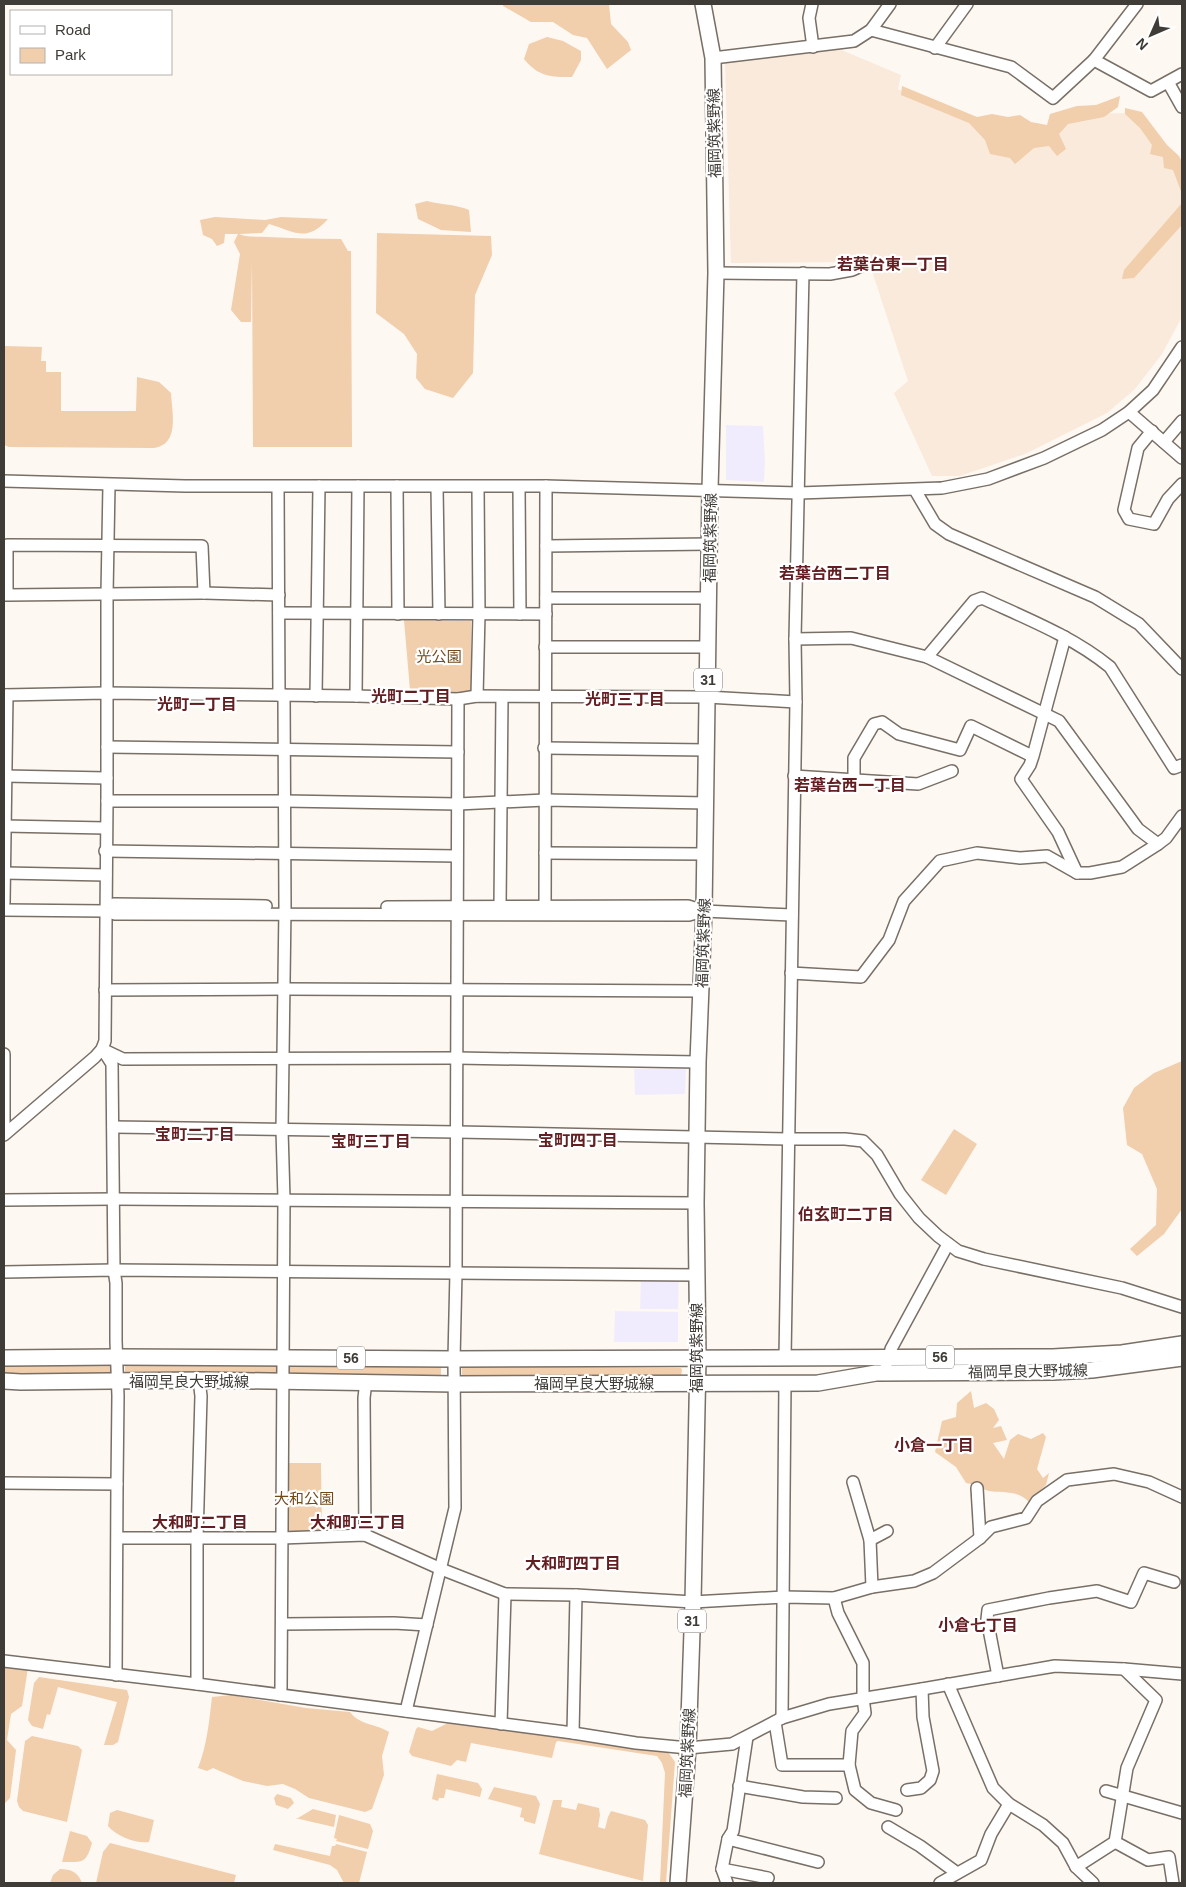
<svg xmlns="http://www.w3.org/2000/svg" width="1186" height="1887" font-family="Helvetica,'Noto Sans JP',sans-serif">
<rect width="100%" height="100%" fill="#fef8f2"/>
<g fill="#f1ecfd">
<path d="M 726,425 L 763,426 L 765,462 L 764,482 L 726,480 Z"/>
<path d="M 634,1069 L 686,1069 L 685,1094 L 635,1095 Z"/>
<path d="M 641,1278 L 679,1278 L 678,1309 L 640,1309 Z"/>
<path d="M 615,1311 L 678,1312 L 678,1342 L 614,1342 Z"/>
</g>
<path fill="#faeadb" d="M 839,49 L 901,75 L 898,89 L 977,123 L 1052,129 L 1069,114 L 1134,113 L 1182,173 L 1182,317 L 1162,354 L 1135,389 L 1107,413 L 1025,454 L 960,476 L 932,476 L 894,393 L 908,381 L 869,262 L 731,263 L 725,63 Z"/>
<g fill="#f1ceac">
<path d="M 503,4 L 609,4 L 611,24 L 628,42 L 631,50 L 607,69 L 587,38 L 573,35 L 553,22 L 531,22 L 503,6 Z"/>
<path d="M 547,37 L 563,41 L 581,51 L 581,60 L 572,77 C 550,77 539,77 524,59 L 529,44 Z"/>
<path d="M 902,86 L 977,117 L 992,114 L 1008,117 L 1020,115 L 1031,122 L 1047,125 L 1050,114 L 1077,106 L 1096,105 L 1120,96 L 1118,107 L 1104,117 L 1068,124 L 1059,134 L 1066,149 L 1057,156 L 1049,146 L 1034,148 L 1015,164 L 1010,158 L 990,154 L 985,140 L 969,123 L 901,95 Z"/>
<path d="M 1125,108 L 1142,112 L 1167,145 L 1179,156 L 1182,162 L 1182,194 L 1173,170 L 1164,168 L 1163,157 L 1150,154 L 1152,145 L 1140,128 L 1125,114 Z"/>
<path d="M 427,201 C 441,205 455,204 469,210 L 471,232 L 441,230 L 418,219 L 415,204 Z"/>
<path d="M 1182,203 L 1182,227 L 1181,226 L 1134,278 L 1122,279 L 1124,270 Z"/>
<path d="M 215,217 L 265,220 L 281,217 L 328,219 C 306,243 296,232 269,224 L 262,233 L 239,234 C 248,238 256,236 266,237 C 291,238 316,239 341,239 L 348,251 L 351,251 L 352,447 L 253,447 L 252,260 L 251,322 L 241,322 L 231,310 L 240,254 L 234,242 L 238,234 L 225,234 L 224,243 L 217,246 L 212,239 L 203,235 L 200,220 Z"/>
<path d="M 377,233 L 491,236 L 492,255 L 475,295 L 473,373 L 453,398 L 425,389 L 416,378 L 417,354 L 404,334 L 376,313 Z"/>
<path d="M 4,346 L 42,347 L 41,361 L 46,361 L 46,372 L 61,372 L 61,411 L 136,411 L 137,377 L 159,382 L 171,393 C 172,413 180,444 154,448 L 9,447 L 4,445 Z"/>
<path d="M 404,620 L 471,621 L 471,691 L 459,693 L 410,690 Z"/>
<path d="M 1182,1061 L 1182,1209 L 1164,1234 L 1137,1256 L 1130,1249 L 1156,1225 L 1157,1189 L 1142,1154 L 1127,1145 L 1123,1108 L 1134,1088 L 1154,1073 Z"/>
<path d="M 954,1129 L 977,1144 L 946,1195 L 921,1180 Z"/>
<path d="M 115,1364 L 115,1373 L 23,1375 L 4,1373 L 4,1366 Z"/>
<path d="M 125,1364 L 278,1366 L 277,1375 L 125,1373 Z"/>
<path d="M 288,1365 L 441,1367 L 441,1375 L 288,1375 Z"/>
<path d="M 462,1366 L 681,1368 L 682,1370 L 681,1377 L 462,1376 Z"/>
<path d="M 971,1391 L 974,1408 L 986,1403 L 994,1409 L 999,1420 L 993,1428 L 1001,1426 L 1007,1440 L 993,1443 L 1004,1459 L 1010,1440 L 1018,1434 L 1031,1439 L 1043,1433 L 1046,1437 L 1037,1469 L 1043,1478 L 1049,1473 L 1046,1485 L 1029,1502 C 1018,1490 1003,1493 989,1491 C 981,1489 974,1484 966,1483 L 956,1467 L 935,1452 L 942,1421 L 956,1417 L 957,1403 Z"/>
<path d="M 287,1463 L 321,1463 L 322,1533 L 286,1533 Z"/>
<path d="M 4,1666 L 28,1668 L 22,1706 L 11,1714 L 7,1740 L 16,1750 L 10,1798 L 4,1804 Z"/>
<path d="M 39,1677 L 127,1690 L 129,1697 L 118,1742 L 113,1745 L 104,1745 L 117,1702 L 58,1687 L 50,1715 L 47,1714 L 43,1729 L 32,1726 L 28,1720 L 34,1683 Z"/>
<path d="M 231,1695 L 306,1708 L 350,1712 C 359,1725 377,1724 389,1732 L 382,1756 L 384,1775 L 372,1809 L 365,1812 L 309,1798 L 295,1789 L 283,1784 L 267,1786 L 243,1781 L 213,1768 L 207,1771 L 198,1768 C 207,1745 209,1722 212,1697 Z"/>
<path d="M 450,1722 L 668,1752 L 675,1762 L 666,1883 L 660,1883 L 665,1773 L 662,1763 L 657,1756 L 558,1741 L 556,1742 L 552,1758 L 471,1743 L 466,1762 L 457,1760 L 451,1766 L 412,1756 L 409,1752 L 416,1729 L 418,1727 L 432,1731 Z"/>
<path d="M 32,1736 L 78,1746 L 82,1750 L 67,1822 L 23,1811 L 19,1807 L 17,1801 L 25,1741 Z"/>
<path d="M 437,1774 L 478,1783 L 482,1789 L 480,1797 L 446,1789 L 444,1798 L 439,1798 L 438,1801 L 432,1799 Z"/>
<path d="M 494,1787 L 536,1796 L 540,1804 L 535,1824 L 524,1821 L 524,1818 L 520,1817 L 522,1808 L 488,1799 Z"/>
<path d="M 277,1794 L 291,1798 L 294,1803 L 288,1809 L 276,1805 L 274,1798 Z"/>
<path d="M 553,1800 L 562,1800 L 561,1807 L 576,1810 L 578,1803 L 599,1808 L 600,1815 L 598,1827 L 605,1829 L 608,1817 L 611,1811 L 645,1820 L 648,1825 L 643,1881 L 539,1854 Z"/>
<path d="M 313,1809 L 336,1815 L 334,1827 L 295,1818 L 298,1818 Z"/>
<path d="M 117,1810 L 154,1820 L 149,1842 C 136,1844 116,1836 108,1826 L 110,1813 Z"/>
<path d="M 339,1815 L 370,1824 L 373,1831 L 368,1849 L 336,1841 L 337,1839 L 334,1838 Z"/>
<path d="M 70,1831 L 87,1836 L 92,1843 C 86,1864 83,1862 62,1862 Z"/>
<path d="M 110,1843 L 236,1875 L 234,1883 L 96,1883 L 103,1852 Z"/>
<path d="M 275,1844 L 330,1856 L 332,1846 L 335,1846 L 336,1844 L 367,1852 L 359,1883 L 344,1883 L 337,1870 L 330,1865 L 273,1850 Z"/>
<path d="M 60,1869 C 71,1869 78,1872 82,1883 L 50,1883 L 53,1875 Z"/>
</g>
<g fill="none" stroke-linecap="round" stroke-linejoin="round">
<defs>
<g id="minor">
<path d="M 812,4 L 809,18 L 813,47"/>
<path d="M 871,30 L 1011,67 L 1053,98 L 1094,60 L 1151,91 L 1182,74"/>
<path d="M 935,48 L 967,4"/>
<path d="M 713,58 L 854,41 L 871,30 L 890,4"/>
<path d="M 1094,60 L 1137,4"/>
<path d="M 1168,82 L 1182,107"/>
<path d="M 716,273 L 830,274 L 852,270 L 861,266"/>
<path d="M 1129,412 L 1182,458"/>
<path d="M 1152,431 L 1138,448 L 1124,510 L 1129,519 L 1154,524 L 1168,499 L 1182,484"/>
<path d="M 1164,442 L 1182,421"/>
<path d="M 4,481 L 185,486 L 546,486 L 799,493 L 942,488 L 988,479 L 1044,458 L 1102,430 L 1129,412 L 1153,390 L 1182,347"/>
<path d="M 397,486 L 398,614"/>
<path d="M 278,487 L 279,695"/>
<path d="M 437,487 L 439,614"/>
<path d="M 519,487 L 520,614"/>
<path d="M 915,490 L 935,524 L 949,534 L 1095,597 L 1139,624 L 1182,669"/>
<path d="M 546,546 L 710,544"/>
<path d="M 204,593 L 279,595"/>
<path d="M 4,595 L 7,595 L 204,593 L 202,546 L 7,545 L 7,595"/>
<path d="M 546,598 L 709,598"/>
<path d="M 279,613 L 546,614"/>
<path d="M 1065,637 L 1033,756 L 1030,765 L 1021,779 L 1058,832 L 1077,873"/>
<path d="M 795,639 L 851,638 L 927,657 L 1059,721 L 1138,829 L 1158,844"/>
<path d="M 545,647 L 709,647"/>
<path d="M 927,657 L 974,601 L 982,598 C 1025,618 1072,636 1110,667 L 1174,768 L 1182,765"/>
<path d="M 4,695 L 106,693 L 356,696 L 458,699 L 477,696 L 707,697 L 796,702"/>
<path d="M 316,696 L 319,486"/>
<path d="M 356,696 L 358,486"/>
<path d="M 477,696 L 479,614 L 478,487"/>
<path d="M 107,747 L 458,752"/>
<path d="M 544,748 L 707,750"/>
<path d="M 4,776 L 107,778"/>
<path d="M 794,776 L 918,784 L 952,771"/>
<path d="M 854,780 L 854,758 L 874,724 L 882,722 L 899,734 L 960,750 L 971,726 L 1032,756"/>
<path d="M 107,801 L 285,801 L 458,804 L 545,800 L 707,803"/>
<path d="M 4,826 L 106,828"/>
<path d="M 105,851 L 457,856"/>
<path d="M 545,853 L 705,854"/>
<path d="M 4,873 L 106,875"/>
<path d="M 4,903 L 7,695"/>
<path d="M 387,907 L 688,906 L 704,911 L 792,915"/>
<path d="M 500,907 L 502,697"/>
<path d="M 4,910 L 105,911 L 115,914 L 689,915 L 704,911"/>
<path d="M 105,911 L 114,904 L 266,906"/>
<path d="M 545,913 L 546,486"/>
<path d="M 791,973 L 861,977 L 889,940 L 904,901 L 940,861 L 977,853 L 1020,858 L 1047,856 L 1077,873 L 1090,873 L 1122,867 L 1158,844 L 1166,838 L 1182,816"/>
<path d="M 105,990 L 284,989 L 701,991"/>
<path d="M 102,1049 L 123,1059 L 457,1058 L 698,1062"/>
<path d="M 103,1050 L 112,1064 L 114,1270 L 116,1283 L 116,1341 L 118,1396 L 117,1484"/>
<path d="M 4,1054 L 4,1134"/>
<path d="M 113,1127 L 457,1132 L 788,1139 L 845,1139 L 863,1141 L 877,1155 L 900,1194 L 919,1218 L 938,1236 L 958,1251 L 984,1259 L 1122,1288 L 1182,1307"/>
<path d="M 4,1135 L 95,1057 L 102,1049 L 105,1041 L 107,801 L 107,594 L 109,485"/>
<path d="M 4,1200 L 114,1199 L 696,1203"/>
<path d="M 4,1272 L 114,1270 L 696,1275"/>
<path d="M 785,1358 L 796,702 L 795,639 L 803,273"/>
<path d="M 886,1364 L 889,1359 L 891,1349 L 948,1244"/>
<path d="M 853,1482 L 870,1540 L 872,1587"/>
<path d="M 4,1483 L 117,1484 L 116,1675"/>
<path d="M 977,1488 L 980,1538"/>
<path d="M 365,1535 L 364,1398 L 366,1381"/>
<path d="M 118,1538 L 281,1538 L 365,1535 L 441,1569 L 505,1594 L 576,1595 L 693,1602 L 784,1597 L 834,1598 L 872,1587 L 914,1581 L 933,1573 L 980,1538 L 991,1527 L 1026,1518 L 1037,1501 L 1067,1480 L 1114,1474 L 1149,1482 L 1182,1497"/>
<path d="M 870,1540 L 887,1531"/>
<path d="M 834,1598 L 838,1613 L 863,1663 L 863,1698 L 865,1713 L 852,1731 L 849,1765 L 855,1790 L 871,1803 L 896,1810"/>
<path d="M 282,1624 L 394,1623 L 427,1625"/>
<path d="M 4,1661 L 197,1684 L 573,1733 L 636,1743 L 688,1748 L 732,1744 L 782,1718 L 829,1704 L 922,1689 L 1055,1666 L 1124,1669 L 1182,1674"/>
<path d="M 998,1676 L 987,1619 L 988,1610 L 1049,1598 L 1097,1591 L 1131,1602 L 1144,1573 L 1174,1582"/>
<path d="M 197,1684 L 197,1538 L 201,1396 L 199,1380"/>
<path d="M 948,1684 L 993,1788 L 1009,1804 L 1043,1825 L 1063,1843 L 1076,1867 L 1093,1883"/>
<path d="M 280,1695 L 281,1688 L 284,1199 L 282,1130 L 285,907 L 284,695"/>
<path d="M 406,1711 L 455,1508 L 454,1359 L 456,1272 L 458,699"/>
<path d="M 782,1718 L 785,1383"/>
<path d="M 775,1722 L 782,1765 L 849,1765"/>
<path d="M 501,1724 L 505,1594"/>
<path d="M 573,1733 L 576,1595"/>
<path d="M 739,1786 L 803,1797 L 836,1798"/>
<path d="M 907,1790 L 921,1788 L 930,1780 L 933,1771 L 923,1717 L 922,1689"/>
<path d="M 1106,1791 L 1182,1813"/>
<path d="M 888,1827 L 920,1846 L 957,1873"/>
<path d="M 728,1839 L 818,1862"/>
<path d="M 1115,1842 L 1148,1860 L 1169,1857 L 1173,1883"/>
<path d="M 1076,1867 L 1115,1842 L 1127,1768 L 1156,1700 L 1124,1669"/>
<path d="M 722,1869 L 768,1878"/>
<path d="M 727,1883 L 722,1869 L 728,1839 L 733,1831 L 747,1737"/>
<path d="M 940,1883 L 981,1860 L 991,1834 L 1009,1804"/>
</g>
<g id="major">
<path d="M 4,1358 L 117,1357 L 454,1359 L 1053,1357 L 1122,1353 L 1182,1344"/>
<path d="M 4,1381 L 21,1382 L 199,1380 L 454,1384 L 818,1383 L 876,1373 L 1053,1372 L 1092,1370 L 1182,1358"/>
<path d="M 678,1883 L 688,1748 L 693,1602 L 698,1358 L 696,1203 L 698,1062 L 704,911 L 710,489 L 716,273 L 713,58 L 703,4"/>
</g>
</defs>
<use href="#minor" stroke="#786f66" stroke-width="14"/>
<use href="#major" stroke="#786f66" stroke-width="18"/>
<use href="#minor" stroke="#fff" stroke-width="11"/>
<use href="#major" stroke="#fff" stroke-width="15"/>
</g>
<g text-anchor="middle" dominant-baseline="central" stroke-width="4.5" stroke-linejoin="round" paint-order="stroke">
<g fill="#fff" stroke="#797673" stroke-width="1">
<rect x="694" y="668.5" width="28" height="23" rx="4"/>
<rect x="926" y="1345.5" width="28" height="23" rx="4"/>
<rect x="337" y="1346.5" width="28" height="23" rx="4"/>
<rect x="678" y="1609.5" width="28" height="23" rx="4"/>
</g>
<g font-size="14" font-weight="bold" fill="#3f3b37">
<text x="708" y="680">31</text>
<text x="940" y="1357">56</text>
<text x="351" y="1358">56</text>
<text x="692" y="1621">31</text>
</g>
<g font-size="15" fill="#3f3b37" stroke="#fff">
<text transform="translate(714 133) rotate(-91)">福岡筑紫野線</text>
<text transform="translate(710 538) rotate(-89)">福岡筑紫野線</text>
<text transform="translate(703 943) rotate(-88)">福岡筑紫野線</text>
<text transform="translate(696 1348) rotate(-90)">福岡筑紫野線</text>
<text transform="translate(1028 1371) rotate(-1)">福岡早良大野城線</text>
<text x="189" y="1381">福岡早良大野城線</text>
<text x="594" y="1383">福岡早良大野城線</text>
<text transform="translate(687 1753) rotate(-87)">福岡筑紫野線</text>
</g>
<g font-size="15" fill="#714a1c" stroke="#fff">
<text x="439" y="656">光公園</text>
<text x="304" y="1498">大和公園</text>
</g>
<g font-size="16" font-weight="bold" fill="#631e21" stroke="#fff">
<text x="893" y="264">若葉台東一丁目</text>
<text x="835" y="573">若葉台西二丁目</text>
<text x="411" y="696">光町二丁目</text>
<text x="625" y="699">光町三丁目</text>
<text x="197" y="704">光町一丁目</text>
<text x="850" y="785">若葉台西一丁目</text>
<text x="195" y="1134">宝町二丁目</text>
<text x="578" y="1140">宝町四丁目</text>
<text x="371" y="1141">宝町三丁目</text>
<text x="846" y="1214">伯玄町二丁目</text>
<text x="934" y="1445">小倉一丁目</text>
<text x="200" y="1522">大和町二丁目</text>
<text x="358" y="1522">大和町三丁目</text>
<text x="573" y="1563">大和町四丁目</text>
<text x="978" y="1625">小倉七丁目</text>
</g>
</g>
<rect width="1186" height="1887" fill="none" stroke="#3f3b37" stroke-width="10"/>
<rect x="10" y="10" width="162" height="65" fill="#ffffff" stroke="#b2b1af"/>
<rect x="20" y="26" width="25" height="8" fill="#ffffff" stroke="#b2b1af"/>
<text x="55" y="35" font-size="15" fill="#3f3b37">Road</text>
<rect x="20" y="48" width="25" height="15" fill="#f1ceac" stroke="#b2b1af"/>
<text x="55" y="60" font-size="15" fill="#3f3b37">Park</text>
<g transform="translate(1151 35) rotate(225)" stroke="#ffffff" stroke-width="4" paint-order="stroke">
<path d="M0-4L9 19L0 12L-9 19Z" fill="#3f3b37"/>
<text y="-8" font-size="14" font-weight="bold" text-anchor="middle" fill="#3f3b37">N</text>
</g>
</svg>
